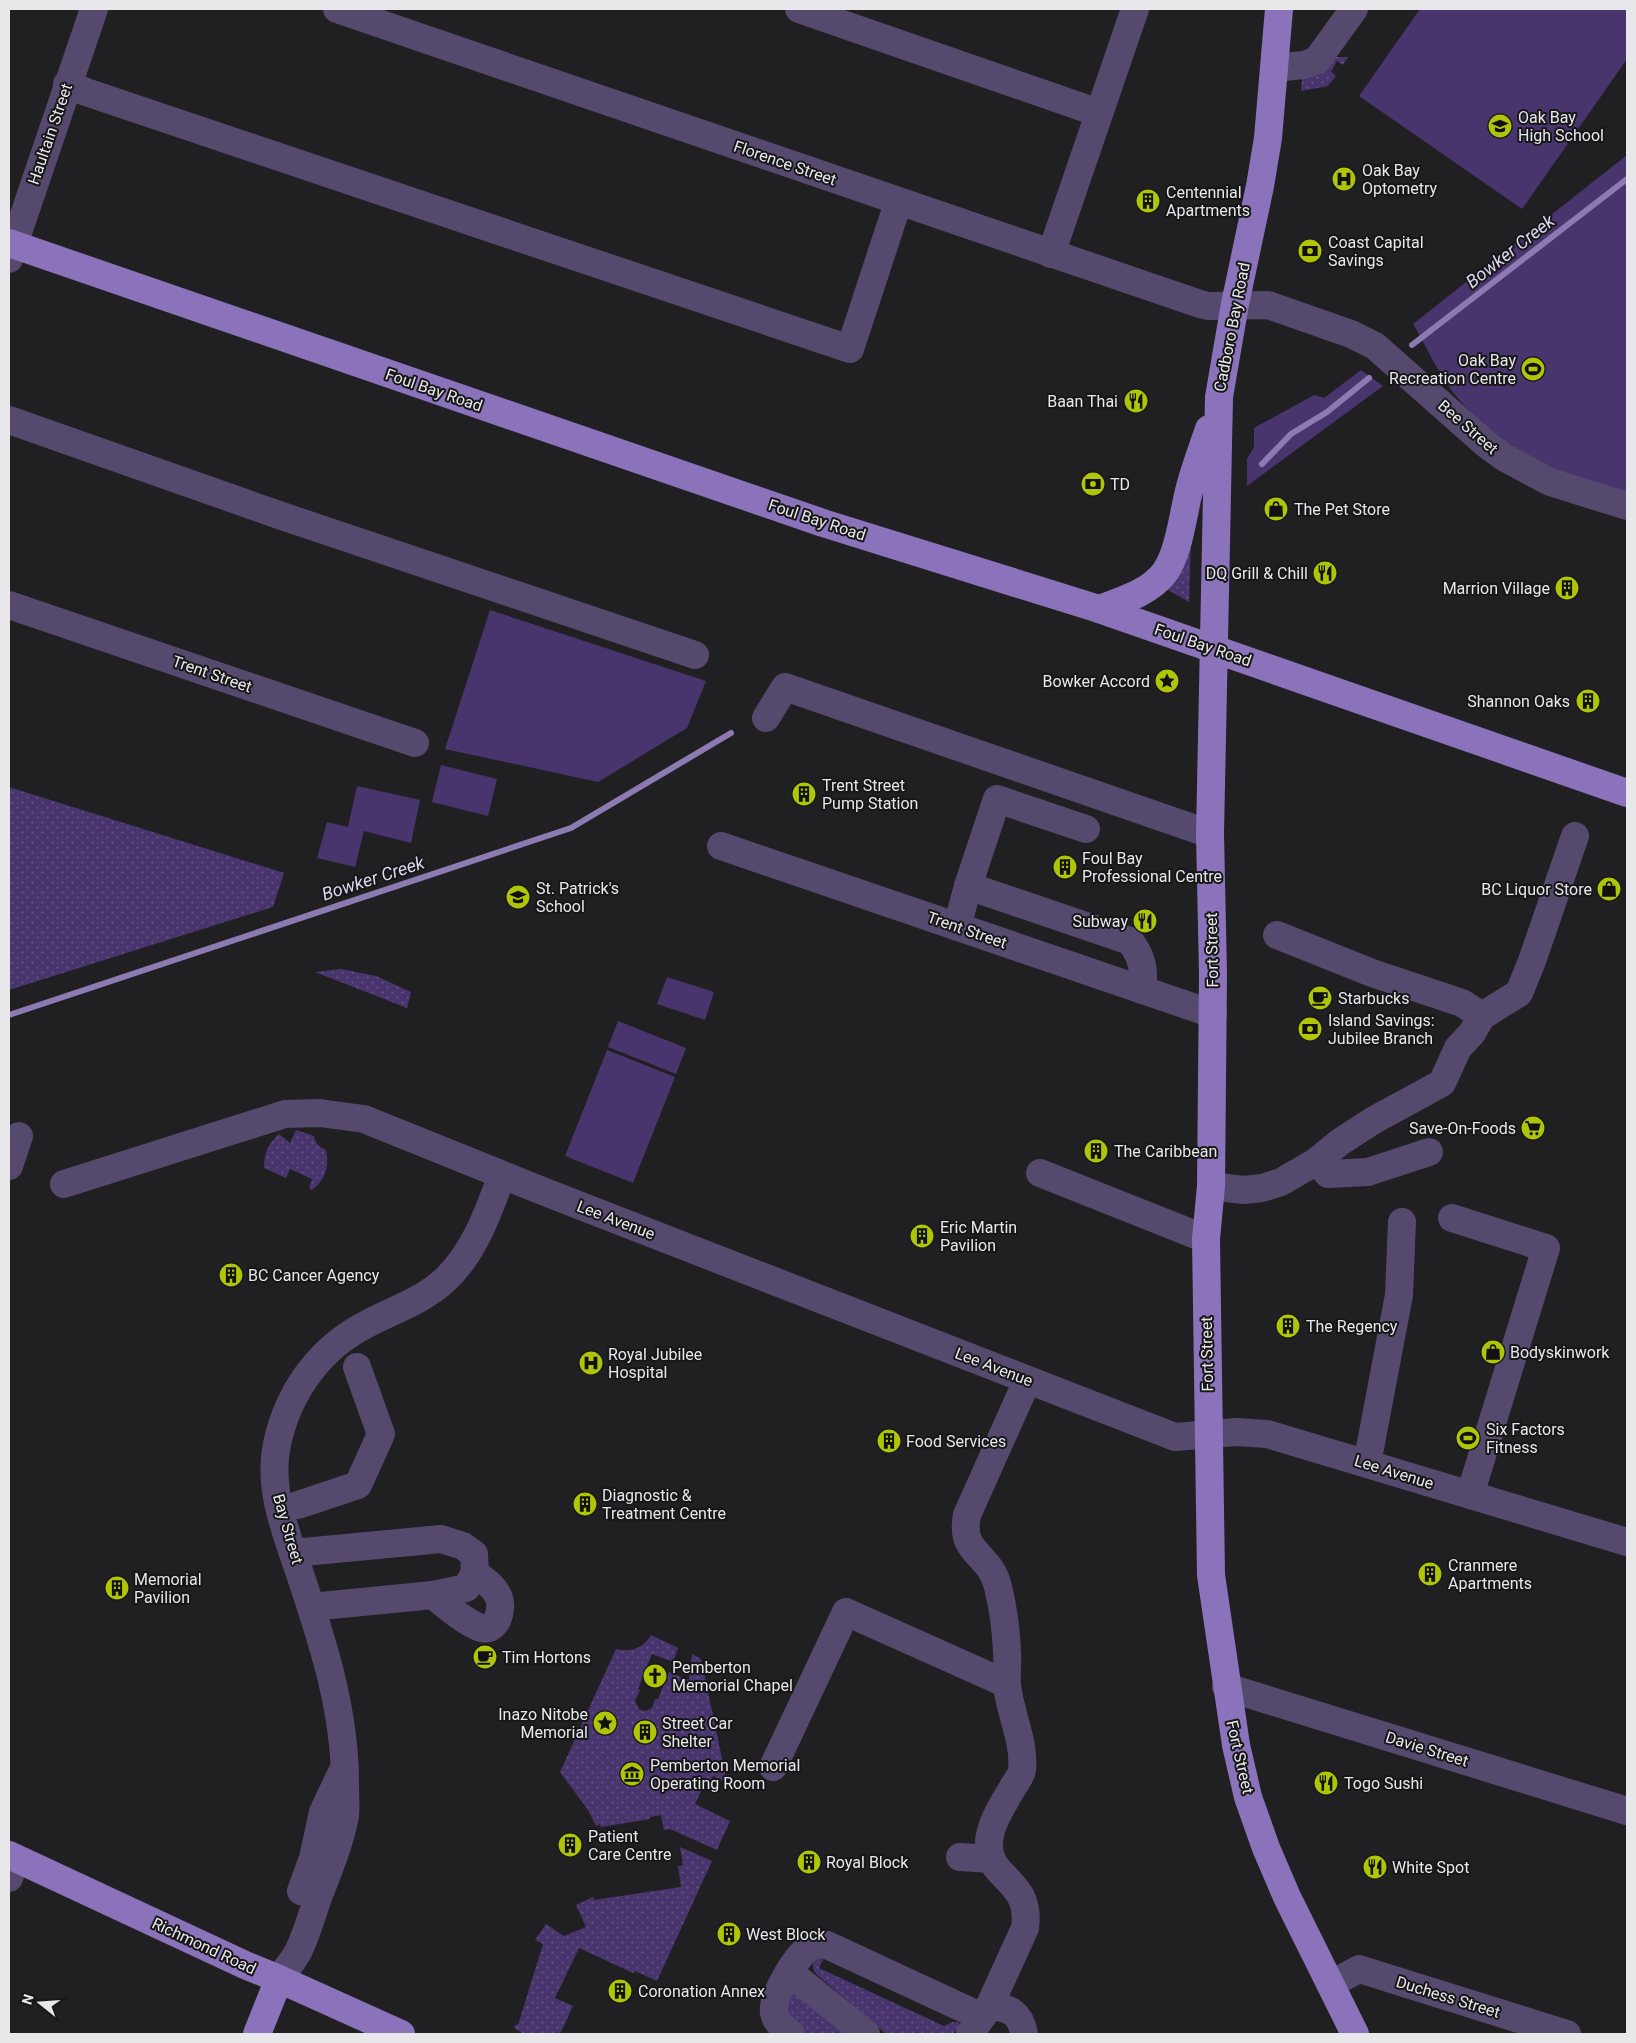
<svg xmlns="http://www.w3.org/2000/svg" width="1636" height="2043" font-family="Roboto,sans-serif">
<defs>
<pattern id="grass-dots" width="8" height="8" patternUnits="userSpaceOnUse" patternTransform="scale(1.25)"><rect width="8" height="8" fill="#49356e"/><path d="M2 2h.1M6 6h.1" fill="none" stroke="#635283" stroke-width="1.8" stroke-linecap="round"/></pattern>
</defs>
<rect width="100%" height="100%" fill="#201f22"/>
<g fill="url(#grass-dots)">
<path d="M 1331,57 L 1348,57 L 1343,65 L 1337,61 L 1331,72 L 1336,76 L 1328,86 L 1301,91 L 1302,79 L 1311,75 Z"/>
<path d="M 1191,541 L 1189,602 L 1168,590 Z"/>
<path d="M 9,787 L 284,873 L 273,907 L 9,990 Z"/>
<path d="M 341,969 L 376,976 L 411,992 L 407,1008 L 315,972 Z"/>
<path d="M 296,1130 L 314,1136 C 315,1143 319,1147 326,1150 C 329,1167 326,1179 312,1190 L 309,1188 L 312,1179 L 290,1169 L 286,1178 L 264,1168 C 264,1153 268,1144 279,1134 L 290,1143 Z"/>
<path d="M 651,1635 L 678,1648 L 673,1662 L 652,1654 L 638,1689 L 640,1690 L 635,1701 L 639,1709 L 645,1711 L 652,1708 L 655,1699 L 658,1699 L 669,1672 L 689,1680 L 692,1654 L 701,1659 L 727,1782 L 713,1776 L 708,1786 L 704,1785 L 695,1804 L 730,1821 L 717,1850 L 670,1829 L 664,1830 L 661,1815 L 650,1817 L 650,1819 L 601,1827 L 600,1824 L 596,1826 L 588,1810 L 560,1772 L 616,1649 C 631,1653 643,1648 651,1635 Z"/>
<path d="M 680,1847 L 712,1861 L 657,1981 L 635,1971 L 633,1973 L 579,1948 L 555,1998 L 573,2006 L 560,2034 L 524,2034 L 514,2028 L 516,2024 L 518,2025 L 543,1944 L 535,1940 L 546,1924 L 564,1936 L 586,1927 L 576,1905 L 593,1897 L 594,1900 L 681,1887 L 678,1866 L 683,1865 Z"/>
<path d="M 825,1955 L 819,1968 L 944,2026 L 952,2022 L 959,2022 L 960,2028 L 952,2034 L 886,2034 L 816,1974 C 809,1964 815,1958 825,1955 Z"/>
<path d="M 789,1987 L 859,2034 L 797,2034 L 781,1997 Z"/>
</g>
<g fill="#49356e">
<path d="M 1420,9 L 1627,9 L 1627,59 L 1522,209 L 1359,96 Z"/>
<path d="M 1627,155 L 1627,506 L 1548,481 L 1552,467 C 1517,455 1475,420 1452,391 C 1437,371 1426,346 1413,324 Z"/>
<path d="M 1361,370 L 1383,386 L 1247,486 L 1247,459 L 1254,447 L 1254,428 L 1314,395 L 1324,398 Z"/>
<path d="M 490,610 L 706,681 L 687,728 L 598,782 L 445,749 Z"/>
<path d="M 441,765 L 497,779 L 488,816 L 432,802 Z"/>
<path d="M 357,786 L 420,800 L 411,843 L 364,831 L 355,867 L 317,858 L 327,822 L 348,827 Z"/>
<path d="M 667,977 L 714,992 L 705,1020 L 657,1004 Z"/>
<path d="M 618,1021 L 686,1048 L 676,1074 L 608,1047 Z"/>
<path d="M 607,1050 L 675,1077 L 633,1183 L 565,1156 Z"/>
</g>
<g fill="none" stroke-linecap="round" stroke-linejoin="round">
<g stroke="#8e7ab3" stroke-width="6">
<path d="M 1412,345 L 1627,179"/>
<path d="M 1262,464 L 1291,434 L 1327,412 L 1369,378"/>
<path d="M 9,1015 L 571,828 L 731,733"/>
</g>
<g stroke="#554a6d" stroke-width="28">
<path d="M 337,9 L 1200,304 L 1208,306 L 1268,305 L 1351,334 L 1375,346 L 1486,444 L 1505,458 L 1550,482 L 1627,506"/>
<path d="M 799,9 L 1099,113"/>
<path d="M 1274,68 L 1304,65 L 1317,60 L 1354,9"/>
<path d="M 67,84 L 86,92 C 341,177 595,265 850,349 L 898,203"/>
<path d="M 1051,254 L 1135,9"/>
<path d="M 9,259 L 94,9"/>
<path d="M 9,420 L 276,514 L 695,655"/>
<path d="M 9,605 L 415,743"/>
<path d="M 766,718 L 785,687 L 1210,834"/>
<path d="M 721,846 L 1213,1014"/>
<path d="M 968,886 L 1130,941 C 1142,957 1145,970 1142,990"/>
<path d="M 957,927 L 968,886 L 997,799 L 1086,829"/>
<path d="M 1277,935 L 1372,973 L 1462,1003 L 1482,1016"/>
<path d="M 1317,1161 L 1328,1174 L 1368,1172 L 1429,1152"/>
<path d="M 9,1166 L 19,1136"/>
<path d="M 1040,1173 L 1206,1239"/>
<path d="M 64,1184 L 285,1114 L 320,1113 L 364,1119 L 545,1192 L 1175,1437 L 1236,1432 L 1267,1434 L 1627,1542"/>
<path d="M 1211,1186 L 1243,1190 L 1262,1188 L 1281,1182 L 1317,1161 L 1340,1142 L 1374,1120 L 1442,1083 L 1458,1048 L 1472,1033 L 1482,1016 L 1519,993 L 1532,961 L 1575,836"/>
<path d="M 1452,1218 L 1546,1248 L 1470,1495"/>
<path d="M 1367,1464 L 1399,1295 L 1402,1222"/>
<path d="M 298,1505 L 358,1485 L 381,1434 L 357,1367"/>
<path d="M 293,1553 L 441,1539 L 463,1546 L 474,1554 L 475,1573 L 466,1588 L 433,1595 L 311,1607"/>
<path d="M 433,1595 C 445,1605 466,1623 481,1628 C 497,1633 503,1609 499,1598 C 495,1587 484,1580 475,1573"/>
<path d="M 1226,1687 L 1627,1811"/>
<path d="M 773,1767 L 846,1612 L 1007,1684"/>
<path d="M 960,1857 L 991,1859"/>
<path d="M 9,1878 L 15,1858"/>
<path d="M 301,1891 L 313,1858 L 323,1812 L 341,1774"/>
<path d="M 789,1972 L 866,2034"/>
<path d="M 279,1979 C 285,1970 293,1961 298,1952 C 307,1934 312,1914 319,1895 C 329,1869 340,1843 345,1816 C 346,1805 345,1794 345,1783 C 345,1712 324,1646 302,1580 C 288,1537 267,1491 277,1444 C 288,1392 320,1347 369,1323 C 396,1309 422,1301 445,1280 C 475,1252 488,1212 502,1175"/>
<path d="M 1331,1984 L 1359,1969 L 1567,2034"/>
<path d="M 989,2007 C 1009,2006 1021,2014 1024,2034"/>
<path d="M 791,2034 C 784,2028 776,2023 774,2013 C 771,1997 797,1953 812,1946 C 817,1944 822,1944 827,1945 L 982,2017"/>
<path d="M 970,2034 L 989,2007 L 1025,1928 C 1032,1878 986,1880 989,1842 C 990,1823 1004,1803 1013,1787 C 1016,1782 1021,1776 1022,1770 C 1025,1741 1010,1714 1007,1685 C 1006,1674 1008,1662 1007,1651 C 1006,1630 1003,1607 998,1587 C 990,1552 959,1555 967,1515 L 1027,1381"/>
</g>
<g stroke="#8a73ba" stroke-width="28">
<path d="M 1279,9 L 1268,138 L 1260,186 L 1235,304 L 1219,397 L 1210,834 L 1213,974 L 1211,1186 L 1206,1239 L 1211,1575 L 1236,1745 L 1248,1797 L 1266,1848 L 1287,1897 L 1355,2034"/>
<path d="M 9,243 L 823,523 L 1099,609 L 1627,793"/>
<path d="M 1099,609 C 1121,601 1151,592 1165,572 C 1179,553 1183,514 1189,491 C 1194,470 1202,450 1209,429"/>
<path d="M 9,1855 L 245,1965 L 279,1979 L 401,2034"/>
<path d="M 257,2034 L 279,1979"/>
</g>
</g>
<defs>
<symbol id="school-disc" viewBox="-11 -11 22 22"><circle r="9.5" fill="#afc507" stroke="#171619"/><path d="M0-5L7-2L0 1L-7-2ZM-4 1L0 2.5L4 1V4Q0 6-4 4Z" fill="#111"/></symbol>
<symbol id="hospital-disc" viewBox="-11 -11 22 22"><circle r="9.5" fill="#afc507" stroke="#171619"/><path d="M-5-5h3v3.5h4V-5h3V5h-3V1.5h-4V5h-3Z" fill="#111"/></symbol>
<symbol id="building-disc" viewBox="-11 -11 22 22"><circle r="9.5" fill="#afc507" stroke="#171619"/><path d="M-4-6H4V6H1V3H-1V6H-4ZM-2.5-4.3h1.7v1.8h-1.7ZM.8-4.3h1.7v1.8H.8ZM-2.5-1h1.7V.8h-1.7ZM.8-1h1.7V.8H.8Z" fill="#111"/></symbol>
<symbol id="bank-disc" viewBox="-11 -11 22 22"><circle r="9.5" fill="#afc507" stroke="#171619"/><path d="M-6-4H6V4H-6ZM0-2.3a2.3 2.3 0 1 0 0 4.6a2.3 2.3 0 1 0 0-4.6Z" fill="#111"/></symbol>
<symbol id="stadium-disc" viewBox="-11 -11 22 22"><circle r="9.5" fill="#afc507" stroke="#171619"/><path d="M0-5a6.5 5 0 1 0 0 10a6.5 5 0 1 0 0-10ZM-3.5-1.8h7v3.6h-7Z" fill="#111"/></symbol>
<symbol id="restaurant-disc" viewBox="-11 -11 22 22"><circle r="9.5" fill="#afc507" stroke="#171619"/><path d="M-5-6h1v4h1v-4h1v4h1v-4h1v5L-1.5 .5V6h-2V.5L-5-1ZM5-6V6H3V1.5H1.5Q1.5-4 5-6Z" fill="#111"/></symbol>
<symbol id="shop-disc" viewBox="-11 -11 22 22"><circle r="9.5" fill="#afc507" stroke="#171619"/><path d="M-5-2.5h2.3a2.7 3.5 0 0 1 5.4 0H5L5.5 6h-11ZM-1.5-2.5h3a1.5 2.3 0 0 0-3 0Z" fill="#111"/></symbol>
<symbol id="sight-disc" viewBox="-11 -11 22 22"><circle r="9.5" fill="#afc507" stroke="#171619"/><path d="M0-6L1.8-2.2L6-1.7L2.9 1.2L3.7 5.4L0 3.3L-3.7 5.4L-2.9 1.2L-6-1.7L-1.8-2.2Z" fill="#111"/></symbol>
<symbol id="cafe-disc" viewBox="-11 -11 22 22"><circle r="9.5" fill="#afc507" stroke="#171619"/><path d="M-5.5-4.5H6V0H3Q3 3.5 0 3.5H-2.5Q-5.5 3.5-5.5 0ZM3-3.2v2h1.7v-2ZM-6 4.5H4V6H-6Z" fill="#111"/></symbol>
<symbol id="supermarket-disc" viewBox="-11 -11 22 22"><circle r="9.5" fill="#afc507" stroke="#171619"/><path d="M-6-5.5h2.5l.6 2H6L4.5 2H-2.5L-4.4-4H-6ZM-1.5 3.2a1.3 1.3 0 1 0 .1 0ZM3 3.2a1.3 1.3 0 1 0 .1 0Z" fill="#111"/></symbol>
<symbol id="church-disc" viewBox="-11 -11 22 22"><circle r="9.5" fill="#afc507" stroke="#171619"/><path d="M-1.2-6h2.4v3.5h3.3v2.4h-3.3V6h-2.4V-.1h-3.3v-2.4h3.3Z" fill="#111"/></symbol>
<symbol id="museum-disc" viewBox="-11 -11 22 22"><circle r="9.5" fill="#afc507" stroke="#171619"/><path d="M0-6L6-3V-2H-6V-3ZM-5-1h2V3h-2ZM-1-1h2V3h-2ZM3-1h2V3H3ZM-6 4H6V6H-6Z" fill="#111"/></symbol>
</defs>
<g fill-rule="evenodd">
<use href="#school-disc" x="1486" y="112" width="28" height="28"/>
<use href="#hospital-disc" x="1330" y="165" width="28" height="28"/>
<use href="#building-disc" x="1134" y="187" width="28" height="28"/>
<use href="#bank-disc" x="1296" y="237" width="28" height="28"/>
<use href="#stadium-disc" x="1519" y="355" width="28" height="28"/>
<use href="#restaurant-disc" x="1122" y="387" width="28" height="28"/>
<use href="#bank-disc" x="1079" y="470" width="28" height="28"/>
<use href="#shop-disc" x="1262" y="495" width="28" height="28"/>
<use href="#restaurant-disc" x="1311" y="559" width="28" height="28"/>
<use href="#building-disc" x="1553" y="574" width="28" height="28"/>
<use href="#sight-disc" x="1153" y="667" width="28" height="28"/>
<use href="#building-disc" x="1574" y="687" width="28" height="28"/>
<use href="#building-disc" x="790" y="780" width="28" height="28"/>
<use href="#building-disc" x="1051" y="853" width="28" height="28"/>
<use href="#shop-disc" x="1595" y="875" width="28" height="28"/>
<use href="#school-disc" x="504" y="883" width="28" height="28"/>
<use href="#restaurant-disc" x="1131" y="907" width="28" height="28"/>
<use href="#cafe-disc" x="1306" y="984" width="28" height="28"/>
<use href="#bank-disc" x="1296" y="1015" width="28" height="28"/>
<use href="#supermarket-disc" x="1519" y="1114" width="28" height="28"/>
<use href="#building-disc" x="1082" y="1137" width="28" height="28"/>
<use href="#building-disc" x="908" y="1222" width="28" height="28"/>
<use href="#building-disc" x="217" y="1261" width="28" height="28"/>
<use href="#building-disc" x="1274" y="1312" width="28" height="28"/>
<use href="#shop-disc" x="1479" y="1338" width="28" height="28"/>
<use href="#hospital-disc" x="577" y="1349" width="28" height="28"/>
<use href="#stadium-disc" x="1454" y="1424" width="28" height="28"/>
<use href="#building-disc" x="875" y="1427" width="28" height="28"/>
<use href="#building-disc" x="571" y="1490" width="28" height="28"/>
<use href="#building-disc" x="1416" y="1560" width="28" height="28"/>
<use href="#building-disc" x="103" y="1574" width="28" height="28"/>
<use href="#cafe-disc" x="471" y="1643" width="28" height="28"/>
<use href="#church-disc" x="641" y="1662" width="28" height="28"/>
<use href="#sight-disc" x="591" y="1709" width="28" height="28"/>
<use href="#building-disc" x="631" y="1718" width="28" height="28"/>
<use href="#museum-disc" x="618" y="1760" width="28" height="28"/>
<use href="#restaurant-disc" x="1312" y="1769" width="28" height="28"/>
<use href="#building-disc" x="556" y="1831" width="28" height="28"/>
<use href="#building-disc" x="795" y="1848" width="28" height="28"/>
<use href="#restaurant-disc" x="1361" y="1853" width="28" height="28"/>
<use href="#building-disc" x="715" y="1920" width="28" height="28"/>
<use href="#building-disc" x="606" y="1977" width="28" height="28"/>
</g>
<g text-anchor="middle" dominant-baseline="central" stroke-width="4" stroke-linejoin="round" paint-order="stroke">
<g font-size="16" fill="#e8e7ea" stroke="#171619" text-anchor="start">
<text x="1518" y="117">Oak Bay<tspan x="1518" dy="18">High School</tspan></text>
<text x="1362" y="170">Oak Bay<tspan x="1362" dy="18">Optometry</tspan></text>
<text x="1166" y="192">Centennial<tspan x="1166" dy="18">Apartments</tspan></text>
<text x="1328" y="242">Coast Capital<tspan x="1328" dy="18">Savings</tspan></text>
<text x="1516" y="360" text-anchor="end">Oak Bay<tspan x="1516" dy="18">Recreation Centre</tspan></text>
<text x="1118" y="401" text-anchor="end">Baan Thai</text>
<text x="1110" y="484">TD</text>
<text x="1294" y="509">The Pet Store</text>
<text x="1308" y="573" text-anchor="end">DQ Grill &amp; Chill</text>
<text x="1550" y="588" text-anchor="end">Marrion Village</text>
<text x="1150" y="681" text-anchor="end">Bowker Accord</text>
<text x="1570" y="701" text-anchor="end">Shannon Oaks</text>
<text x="822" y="785">Trent Street<tspan x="822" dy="18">Pump Station</tspan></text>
<text x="1082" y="858">Foul Bay<tspan x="1082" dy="18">Professional Centre</tspan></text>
<text x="536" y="888">St. Patrick's<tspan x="536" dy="18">School</tspan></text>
<text x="1592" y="889" text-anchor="end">BC Liquor Store</text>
<text x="1128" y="921" text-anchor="end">Subway</text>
<text x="1338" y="998">Starbucks</text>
<text x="1328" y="1020">Island Savings:<tspan x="1328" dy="18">Jubilee Branch</tspan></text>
<text x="1516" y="1128" text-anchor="end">Save-On-Foods</text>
<text x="1114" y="1151">The Caribbean</text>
<text x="940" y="1227">Eric Martin<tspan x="940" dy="18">Pavilion</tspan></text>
<text x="248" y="1275">BC Cancer Agency</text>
<text x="1306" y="1326">The Regency</text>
<text x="1510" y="1352">Bodyskinwork</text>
<text x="608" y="1354">Royal Jubilee<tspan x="608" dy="18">Hospital</tspan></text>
<text x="1486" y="1429">Six Factors<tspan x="1486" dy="18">Fitness</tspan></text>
<text x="906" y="1441">Food Services</text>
<text x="602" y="1495">Diagnostic &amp;<tspan x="602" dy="18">Treatment Centre</tspan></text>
<text x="1448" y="1565">Cranmere<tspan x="1448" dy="18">Apartments</tspan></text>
<text x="134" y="1579">Memorial<tspan x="134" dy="18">Pavilion</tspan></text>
<text x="502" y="1657">Tim Hortons</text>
<text x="672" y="1667">Pemberton<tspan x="672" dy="18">Memorial Chapel</tspan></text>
<text x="588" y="1714" text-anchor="end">Inazo Nitobe<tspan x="588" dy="18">Memorial</tspan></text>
<text x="662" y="1723">Street Car<tspan x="662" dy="18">Shelter</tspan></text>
<text x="650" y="1765">Pemberton Memorial<tspan x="650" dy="18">Operating Room</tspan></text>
<text x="1344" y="1783">Togo Sushi</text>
<text x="588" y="1836">Patient<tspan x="588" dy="18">Care Centre</tspan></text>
<text x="826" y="1862">Royal Block</text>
<text x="1392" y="1867">White Spot</text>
<text x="746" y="1934">West Block</text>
<text x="638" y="1991">Coronation Annex</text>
</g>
<g font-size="16" fill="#e8e7ea" stroke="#171619">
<text transform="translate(50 134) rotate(-71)">Haultain Street</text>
<text transform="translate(785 163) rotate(19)">Florence Street</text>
<text transform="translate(1232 327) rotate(-79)">Cadboro Bay Road</text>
<text transform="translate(434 390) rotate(19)">Foul Bay Road</text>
<text transform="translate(1468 427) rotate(41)">Bee Street</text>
<text transform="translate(817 520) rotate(18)">Foul Bay Road</text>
<text transform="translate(1203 645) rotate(19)">Foul Bay Road</text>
<text transform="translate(212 674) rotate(19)">Trent Street</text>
<text transform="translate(967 930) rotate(19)">Trent Street</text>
<text transform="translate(1212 950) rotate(-91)">Fort Street</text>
<text transform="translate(616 1220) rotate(21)">Lee Avenue</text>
<text transform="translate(1207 1354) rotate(-91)">Fort Street</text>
<text transform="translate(994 1367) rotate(21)">Lee Avenue</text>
<text transform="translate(1394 1472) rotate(17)">Lee Avenue</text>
<text transform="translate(288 1529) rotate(74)">Bay Street</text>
<text transform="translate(1427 1749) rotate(17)">Davie Street</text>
<text transform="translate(1240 1757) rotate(77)">Fort Street</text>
<text transform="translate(204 1946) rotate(25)">Richmond Road</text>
<text transform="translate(1448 1997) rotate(17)">Duchess Street</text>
</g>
<g font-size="18" font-style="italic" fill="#ddd7ee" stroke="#171619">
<text transform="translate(1510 251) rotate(-38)">Bowker Creek</text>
<text transform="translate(373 878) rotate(-18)">Bowker Creek</text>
</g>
</g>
<rect width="1636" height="2043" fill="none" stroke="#e8e7ea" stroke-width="20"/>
<g transform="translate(40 2003) rotate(287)" stroke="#171619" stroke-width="4" paint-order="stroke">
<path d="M0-4L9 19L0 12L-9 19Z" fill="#e8e7ea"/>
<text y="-8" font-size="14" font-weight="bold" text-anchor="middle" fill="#e8e7ea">N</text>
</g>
</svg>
